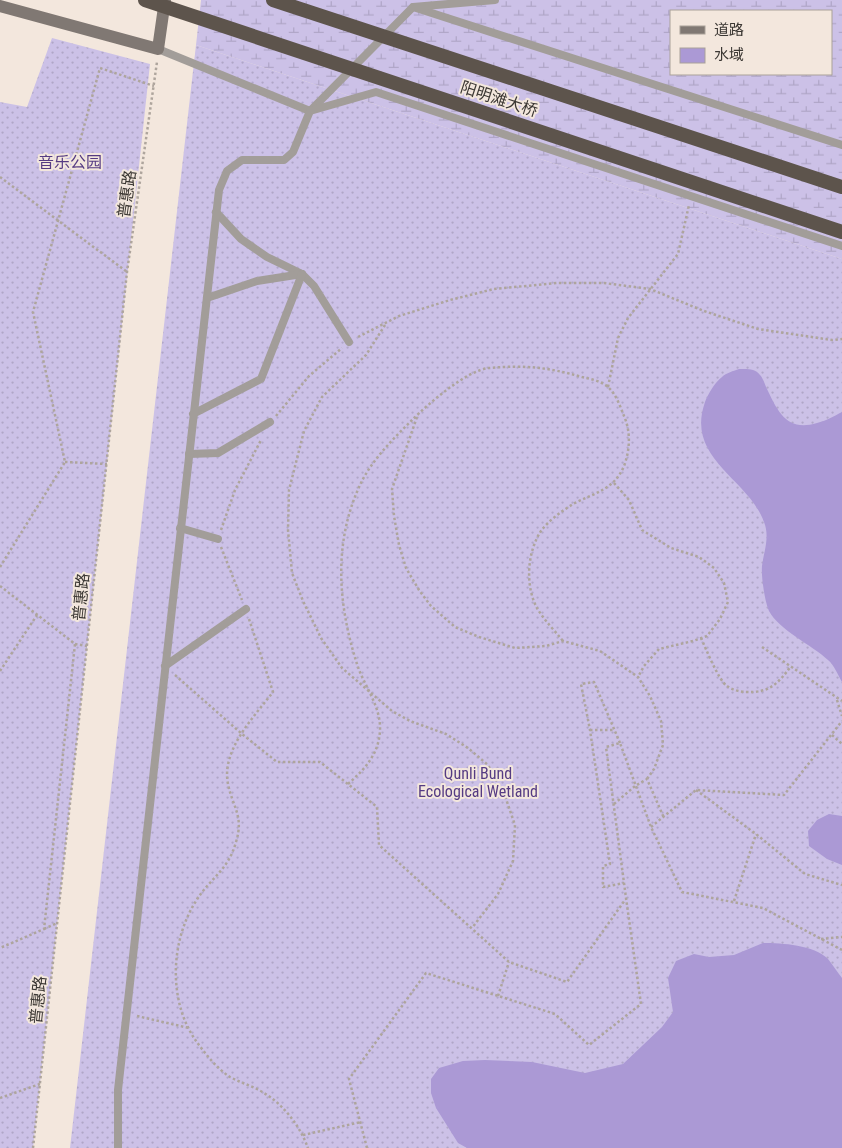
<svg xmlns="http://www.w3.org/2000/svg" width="842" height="1148" font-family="'Roboto Condensed','Noto Sans SC',sans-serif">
<defs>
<pattern id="grass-dots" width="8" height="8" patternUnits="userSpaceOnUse" patternTransform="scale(1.25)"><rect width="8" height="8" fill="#ccc1e7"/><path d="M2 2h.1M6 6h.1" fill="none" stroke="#b0a6c7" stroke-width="1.8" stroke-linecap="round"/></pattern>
<pattern id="wetland-marsh" width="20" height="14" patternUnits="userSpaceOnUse" patternTransform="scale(1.25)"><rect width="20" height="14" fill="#ccc1e7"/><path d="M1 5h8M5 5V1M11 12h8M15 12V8" fill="none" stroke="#b0a6c7"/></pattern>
</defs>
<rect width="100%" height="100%" fill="#f3e7dd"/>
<g fill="url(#grass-dots)">
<path d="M 52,38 L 150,64 L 33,1148 L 0,1148 L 0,102 L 27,107 Z"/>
<path d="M 196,45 L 842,259 L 842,1148 L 70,1148 Z"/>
</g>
<path fill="url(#wetland-marsh)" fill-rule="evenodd" d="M 201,0 L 842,0 L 842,259 L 196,45 ZM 671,11 L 831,11 L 831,74 L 671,74 Z"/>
<g fill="#ab99d5">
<path d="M 739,369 C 747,369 755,368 760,375 C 763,378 765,385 767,389 C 778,412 787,432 817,423 C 826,421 834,416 842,412 L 842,682 C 838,675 834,665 828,660 C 812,645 779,630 769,611 C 765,602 761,577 762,566 C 764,551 770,537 764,522 C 748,478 685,459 705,402 C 708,394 715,382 722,377 C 726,373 734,371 739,369 Z"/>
<path d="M 829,814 L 842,816 L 842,865 L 827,859 L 809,846 L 808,831 L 817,820 Z"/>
<path d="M 763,943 C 782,943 814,945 828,959 C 833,965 837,972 842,978 L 842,1148 L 467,1148 L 458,1143 L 436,1108 L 431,1093 L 431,1079 L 439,1068 L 463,1061 L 485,1060 L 532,1062 L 585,1073 L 623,1064 L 662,1027 L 673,1012 L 668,978 L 676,961 L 694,954 L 709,957 L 734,955 Z"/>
</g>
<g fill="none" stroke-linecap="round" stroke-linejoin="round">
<g stroke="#aea59d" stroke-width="2.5" stroke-dasharray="2.5 2.5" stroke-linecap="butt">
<path d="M 0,177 L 127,272"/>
<path d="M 385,325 L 366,355 L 322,397 L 304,431 L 289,490 L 288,530 L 292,573 L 303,601 L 321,638 L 342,668 L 392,711 L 410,721 L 446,734 L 468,748 L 488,765 L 505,796 L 515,825 L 513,861 L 498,894 L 472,928"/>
<path d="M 358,337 L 399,316 L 450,300 L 494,289 L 557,283 L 604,283 L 650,289 L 704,311 L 758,329 L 832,340 L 842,339"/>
<path d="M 608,387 L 618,338 L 628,318 L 678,254 L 689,205"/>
<path d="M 276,416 L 309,376 L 342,348"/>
<path d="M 417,417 L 392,489 L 394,516 L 399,545 L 406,568 L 419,590 L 431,606 L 455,627 L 479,637 L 515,648 L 546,646 L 563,641 L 600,651 L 638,677 L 650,696 L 661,721 L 663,745 L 654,769 L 647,779"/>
<path d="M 65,462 L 107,464"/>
<path d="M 614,483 L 629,500 L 642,530 L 671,548 L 699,557 L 714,568 L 724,583 L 728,602 L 720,619 L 707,636 L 693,641 L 659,649 L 644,666 L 638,677"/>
<path d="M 221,530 L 235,490 L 261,440"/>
<path d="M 221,547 L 242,600"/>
<path d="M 0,567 L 65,462 L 33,312 L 100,68 L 154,86"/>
<path d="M 0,586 L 75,644 L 44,929 L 0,948"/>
<path d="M 249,619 L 273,692 C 254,717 221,750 228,784 C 233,808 244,816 236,842 C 228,871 210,878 196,901 C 171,940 168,998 194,1038 C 203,1051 216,1068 230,1077 C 241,1083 253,1086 264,1093 C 284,1105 300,1126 308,1148"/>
<path d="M 701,638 C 706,649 719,681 727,686 C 732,690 741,692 746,692 C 769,693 778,684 791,666"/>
<path d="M 75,644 L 87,646"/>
<path d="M 762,647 L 842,701"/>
<path d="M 0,671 L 37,615"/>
<path d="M 175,675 L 242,734 L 277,762 L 320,762 L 377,807 L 379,845 L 509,962 L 567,982 L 625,900"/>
<path d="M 837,700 L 842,716"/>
<path d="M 590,730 L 614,730"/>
<path d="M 832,735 L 842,744"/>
<path d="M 620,743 L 594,682 L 581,684 L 590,730 L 610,864 L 603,866 L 603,887 L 624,883"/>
<path d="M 348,784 C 365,769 379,754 380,730 C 381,706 364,686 357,664 C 338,605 333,543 360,485 C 371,461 393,439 412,420 C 428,404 467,370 489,368 C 525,365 547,367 582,377 C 591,379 601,381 608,387 C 616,394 620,406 624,416 C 631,432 630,450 624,466 C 614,490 594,493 573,504 C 562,511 548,521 541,531 C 527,552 525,586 537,608 C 544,620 555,631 563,641"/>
<path d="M 696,790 L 756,834 L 805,874 L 842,885"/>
<path d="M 614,804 L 635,786 L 647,779 L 664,818"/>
<path d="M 651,827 L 696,790 L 784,795 L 842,721"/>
<path d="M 734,901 L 756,834"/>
<path d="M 44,929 L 57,923"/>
<path d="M 821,939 L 842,937"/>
<path d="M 498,996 L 509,962"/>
<path d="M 137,1016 L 189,1028"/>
<path d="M 0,1098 L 40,1084"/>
<path d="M 303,1135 L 361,1122"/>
<path d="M 33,1148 L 127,272 L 157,62"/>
<path d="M 367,1148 L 349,1079 L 426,973 L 555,1014 L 589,1045 L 641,1004 L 626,898 L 606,747 L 620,743 L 651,827 L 682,892 L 763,908 L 842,950"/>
</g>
<g stroke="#a29d99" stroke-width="8">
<path d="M 413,7 L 842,145"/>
<path d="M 158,49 L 310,111 L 413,7 L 495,0"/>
<path d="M 216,212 L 241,239 L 267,257 L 302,274 L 314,286 L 349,342"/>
<path d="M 207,298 L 257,281 L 302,274"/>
<path d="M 193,414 L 261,379 L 302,274"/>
<path d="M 189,454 L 218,453 L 270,422"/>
<path d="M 180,528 L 218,539"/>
<path d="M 165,666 L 246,609"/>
<path d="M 118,1148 L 118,1090 L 219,190 L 227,171 L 242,160 L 284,160 L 293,152 L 310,111 L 376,92 L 842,246"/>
</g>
<path stroke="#807873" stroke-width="12" d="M 0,6 L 158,49 L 165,0"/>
<g stroke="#5d544c" stroke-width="14">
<path d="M 145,0 L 842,232"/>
<path d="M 273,0 L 842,187"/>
</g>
</g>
<g text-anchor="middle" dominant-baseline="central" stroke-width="4" stroke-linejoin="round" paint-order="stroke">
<g font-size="16" fill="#3b3733" stroke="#f3e7dd">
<text transform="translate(499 99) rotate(18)">阳明滩大桥</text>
<text transform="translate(127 194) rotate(-82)">普惠路</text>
<text transform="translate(81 597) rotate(-84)">普惠路</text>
<text transform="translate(38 1000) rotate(-84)">普惠路</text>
</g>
<g font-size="16" fill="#553b83" stroke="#f3e7dd">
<text x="70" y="162">音乐公园</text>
<text x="478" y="773">Qunli Bund<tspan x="478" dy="18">Ecological Wetland</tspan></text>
</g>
</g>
<rect x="670" y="10" width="162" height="65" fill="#f3e7dd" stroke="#a9a199"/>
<rect x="680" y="26" width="25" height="8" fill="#807873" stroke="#a9a199"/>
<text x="714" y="35" font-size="15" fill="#3b3733">道路</text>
<rect x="680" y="48" width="25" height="15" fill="#ab99d5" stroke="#a9a199"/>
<text x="714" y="60" font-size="15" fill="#3b3733">水域</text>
</svg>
